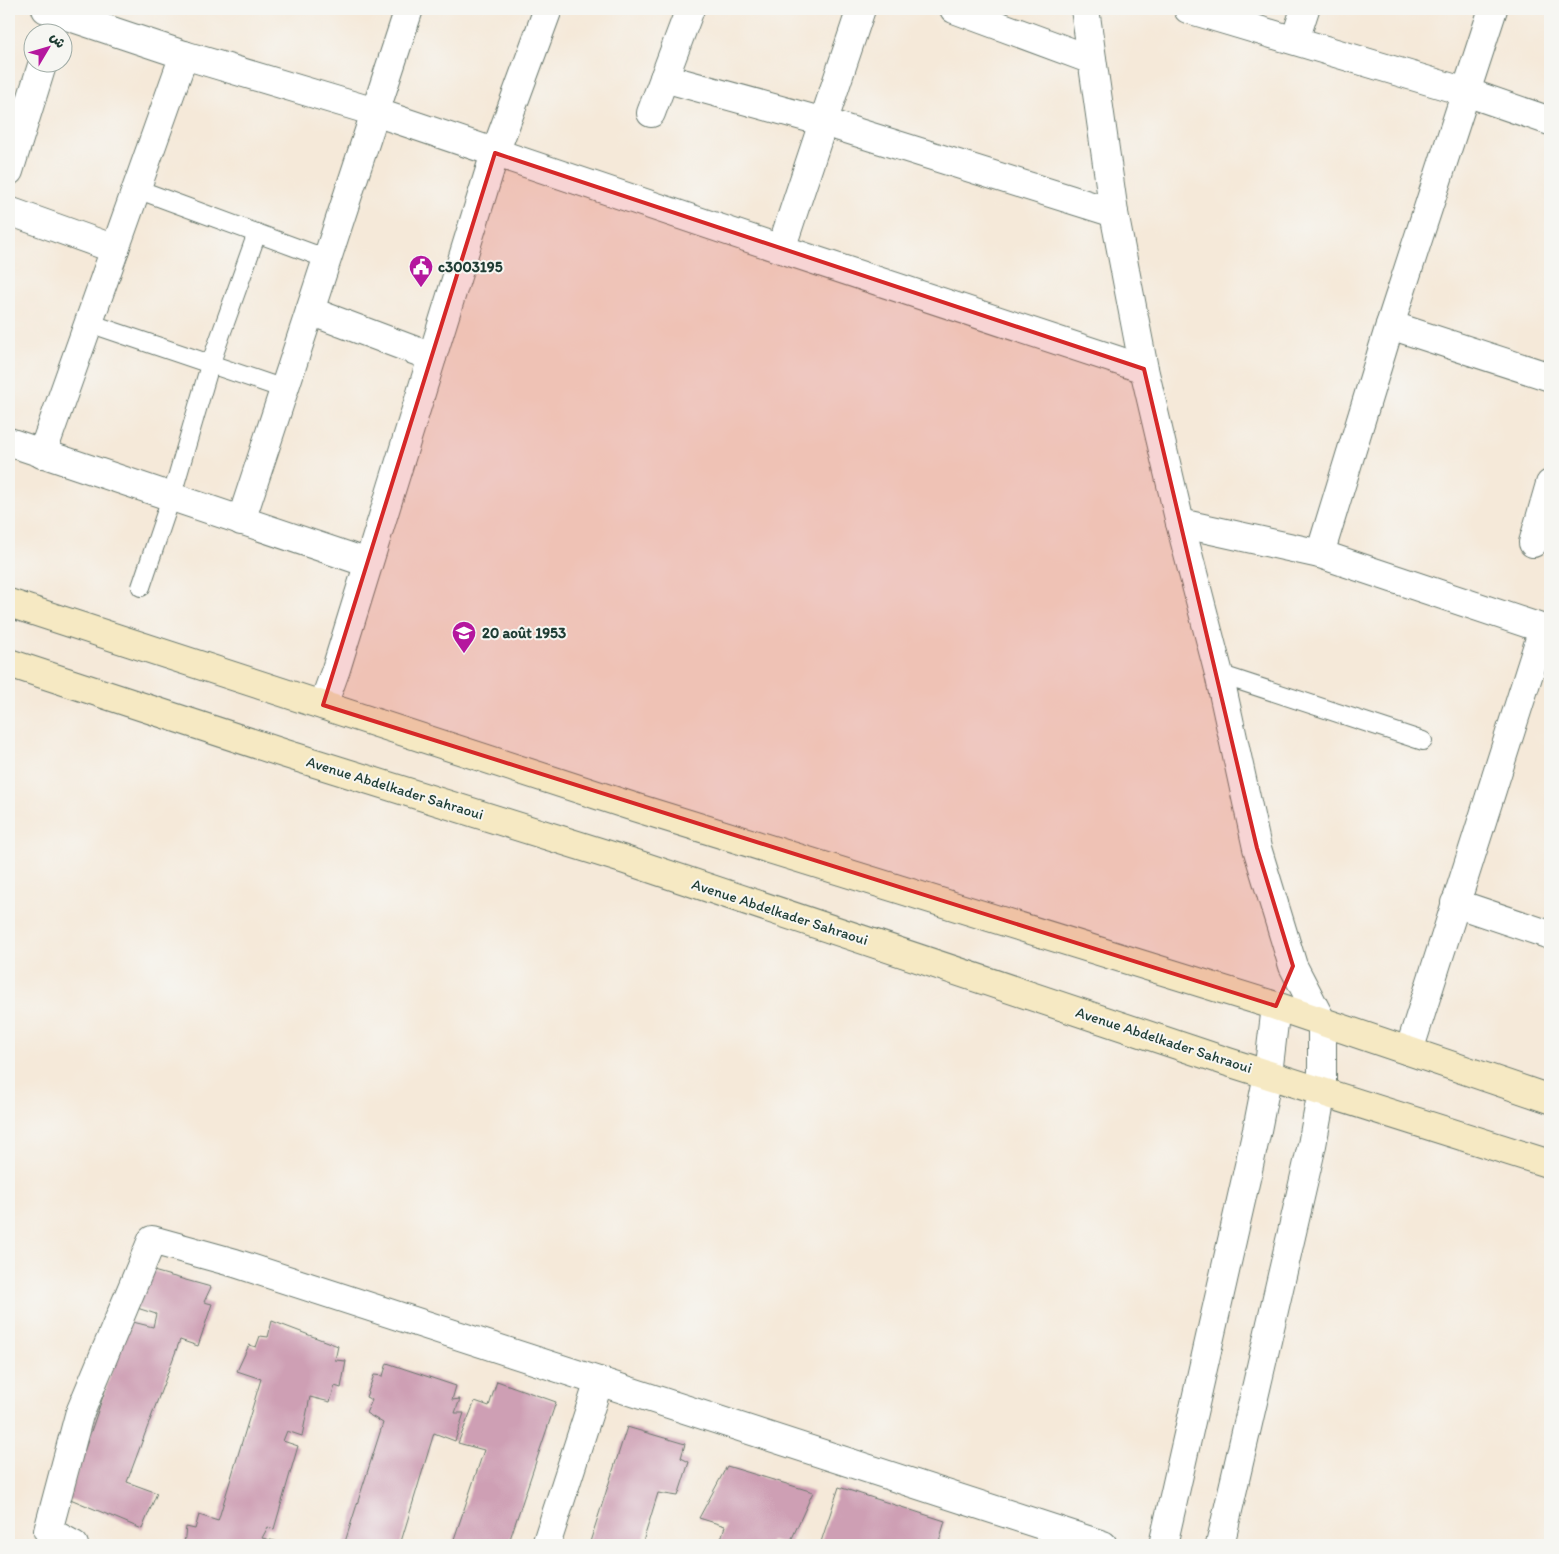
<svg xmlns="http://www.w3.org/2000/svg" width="1559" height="1554" font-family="Itim,'Playpen Sans Arabic',sans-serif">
<rect width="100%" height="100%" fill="#f6f6f2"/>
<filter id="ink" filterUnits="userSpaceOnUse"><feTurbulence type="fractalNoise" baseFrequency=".02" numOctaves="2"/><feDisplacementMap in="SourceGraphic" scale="10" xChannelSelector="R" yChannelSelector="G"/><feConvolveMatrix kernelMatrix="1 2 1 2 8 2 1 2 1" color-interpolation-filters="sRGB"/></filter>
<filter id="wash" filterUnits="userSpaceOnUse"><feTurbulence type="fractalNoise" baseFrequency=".0096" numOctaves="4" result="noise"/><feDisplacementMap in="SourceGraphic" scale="20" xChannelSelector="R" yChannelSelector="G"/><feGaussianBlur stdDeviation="1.12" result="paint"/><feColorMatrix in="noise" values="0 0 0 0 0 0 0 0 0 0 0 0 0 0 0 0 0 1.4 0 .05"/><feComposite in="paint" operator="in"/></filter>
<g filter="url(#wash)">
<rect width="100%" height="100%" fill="#f5e9d9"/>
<g id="blocks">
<g fill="#ce9fb4">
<path d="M 146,1269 L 211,1287 L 204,1302 L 212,1304 L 198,1346 L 180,1340 L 127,1482 L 157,1493 L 142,1529 L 68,1498 L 129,1321 L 153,1327 L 156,1314 L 134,1307 Z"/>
<path d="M 272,1321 L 338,1346 L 335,1360 L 346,1361 L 341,1388 L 335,1386 L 330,1402 L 310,1397 L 302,1436 L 287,1431 L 283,1441 L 298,1446 L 274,1529 L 268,1527 L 262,1538 L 283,1543 L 282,1545 L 184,1545 L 186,1527 L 195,1529 L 199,1515 L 218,1521 L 261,1379 L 237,1371 L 249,1345 L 256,1347 L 260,1336 L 268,1337 Z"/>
<path d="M 387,1363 L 456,1386 L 452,1400 L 460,1399 L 455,1413 L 464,1413 L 455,1441 L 434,1433 L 400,1545 L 344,1545 L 383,1423 L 366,1413 L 372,1400 L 366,1397 L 374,1375 L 383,1376 Z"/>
<path d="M 497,1381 L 556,1402 L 508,1545 L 452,1545 L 484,1450 L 458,1443 L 475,1401 L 489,1406 Z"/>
<path d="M 627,1427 L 685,1444 L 681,1458 L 689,1462 L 678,1496 L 658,1493 L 642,1545 L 589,1545 Z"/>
<path d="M 727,1466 L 813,1492 L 789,1545 L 771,1541 L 769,1545 L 719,1545 L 725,1526 L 699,1518 Z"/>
<path d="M 839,1487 L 945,1521 L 938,1545 L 820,1545 Z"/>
</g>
</g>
</g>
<g filter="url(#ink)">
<use href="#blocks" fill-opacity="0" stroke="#6a796e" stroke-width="1"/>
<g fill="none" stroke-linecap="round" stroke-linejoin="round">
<defs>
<g id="service">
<path d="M 137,189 L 327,259"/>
<path d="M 89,323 L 284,389"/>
<path d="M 141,587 L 171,498 L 210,365 L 257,233"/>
<path d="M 1219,674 L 1423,741"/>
</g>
<g id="minor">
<path d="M 46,9 L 184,55 L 375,112 L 781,249 L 1144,369"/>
<path d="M 954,9 L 1092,60"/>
<path d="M 1085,9 L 1114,213 L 1144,369 L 1180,523 L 1219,674 L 1257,848 L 1293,966 L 1322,1022"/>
<path d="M 1188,9 L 1466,92 L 1550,121"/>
<path d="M 1295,40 L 1305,9"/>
<path d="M 664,78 L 824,122 L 1114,213"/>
<path d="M 651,113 L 690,9"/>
<path d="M 9,171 L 43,62"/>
<path d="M 9,211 L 115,249"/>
<path d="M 781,249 L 861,9"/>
<path d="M 310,311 L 432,357"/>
<path d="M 1390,325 L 1550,377"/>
<path d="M 9,442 L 368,563"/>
<path d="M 42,454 L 184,55"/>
<path d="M 241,521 L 409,9"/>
<path d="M 1180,523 L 1320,554 L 1550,631"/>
<path d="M 1533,543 L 1550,484"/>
<path d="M 1320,554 L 1390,325 L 1493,9"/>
<path d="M 323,705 L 336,669 L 495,153 L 548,9"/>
<path d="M 1455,903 L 1550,935"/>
<path d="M 1409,1051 L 1543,629"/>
<path d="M 74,1545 L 48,1531 L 79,1415 L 152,1240 L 235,1263 L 1103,1545"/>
<path d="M 546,1545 L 599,1381"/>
</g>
<g id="tertiary">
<path d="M 1163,1545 L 1257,1130 L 1268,1074 L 1276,1006"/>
<path d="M 1220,1545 L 1312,1145 L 1322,1091 L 1322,1022"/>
</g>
<g id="secondary">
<path d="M 9,603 L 637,808 L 1276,1006 L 1550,1099"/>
<path d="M 9,663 L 286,754 L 622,859 L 1228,1062 L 1550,1164"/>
</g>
</defs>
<use href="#service" stroke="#6a796e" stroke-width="20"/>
<use href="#minor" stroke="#6a796e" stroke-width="30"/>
<use href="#tertiary" stroke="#6a796e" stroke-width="30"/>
<use href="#secondary" stroke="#6a796e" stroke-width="30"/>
<use href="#service" stroke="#fff" stroke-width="18"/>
<use href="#minor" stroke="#fff" stroke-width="28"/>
<use href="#tertiary" stroke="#fff" stroke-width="28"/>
<use href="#secondary" stroke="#f6e9c3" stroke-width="28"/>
</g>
</g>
<path fill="#d62828" fill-opacity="0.2" stroke="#d62828" stroke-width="4" stroke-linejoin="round" d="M 495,153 L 1144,369 L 1257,848 L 1293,966 L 1276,1006 L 323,705 Z"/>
<defs>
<symbol id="civic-pin" viewBox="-11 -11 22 30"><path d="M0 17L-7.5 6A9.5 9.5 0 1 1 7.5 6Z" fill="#b5179e" stroke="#f6f6f2"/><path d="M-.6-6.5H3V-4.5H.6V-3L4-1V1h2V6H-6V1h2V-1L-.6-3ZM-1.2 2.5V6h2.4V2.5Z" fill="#fff"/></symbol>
<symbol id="school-pin" viewBox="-11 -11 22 30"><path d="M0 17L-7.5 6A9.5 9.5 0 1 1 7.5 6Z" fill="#b5179e" stroke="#f6f6f2"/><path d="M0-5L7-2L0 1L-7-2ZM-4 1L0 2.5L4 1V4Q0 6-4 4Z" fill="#fff"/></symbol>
</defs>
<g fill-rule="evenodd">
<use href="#civic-pin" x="407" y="253" width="28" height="38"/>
<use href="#school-pin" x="450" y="619" width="28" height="38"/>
</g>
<g text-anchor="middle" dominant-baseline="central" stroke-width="4" stroke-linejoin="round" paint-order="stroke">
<g font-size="15" font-weight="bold" fill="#1f3d34" stroke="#f6f6f2" text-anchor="start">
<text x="438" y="267">c3003195</text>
<text x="482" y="633">20 août 1953</text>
</g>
<g font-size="15" fill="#1f3d34" stroke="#f6f6f2">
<text transform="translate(395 788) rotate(17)">Avenue Abdelkader Sahraoui</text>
<text transform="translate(780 912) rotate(18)">Avenue Abdelkader Sahraoui</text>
<text transform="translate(1164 1040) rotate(18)">Avenue Abdelkader Sahraoui</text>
</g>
</g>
<rect width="1559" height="1554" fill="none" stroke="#f6f6f2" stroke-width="30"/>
<g transform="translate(48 48) rotate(52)"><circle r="24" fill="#f6f6f2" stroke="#a0aca6"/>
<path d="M0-4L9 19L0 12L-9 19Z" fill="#b5179e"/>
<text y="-8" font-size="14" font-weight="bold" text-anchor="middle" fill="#1f3d34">ش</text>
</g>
</svg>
